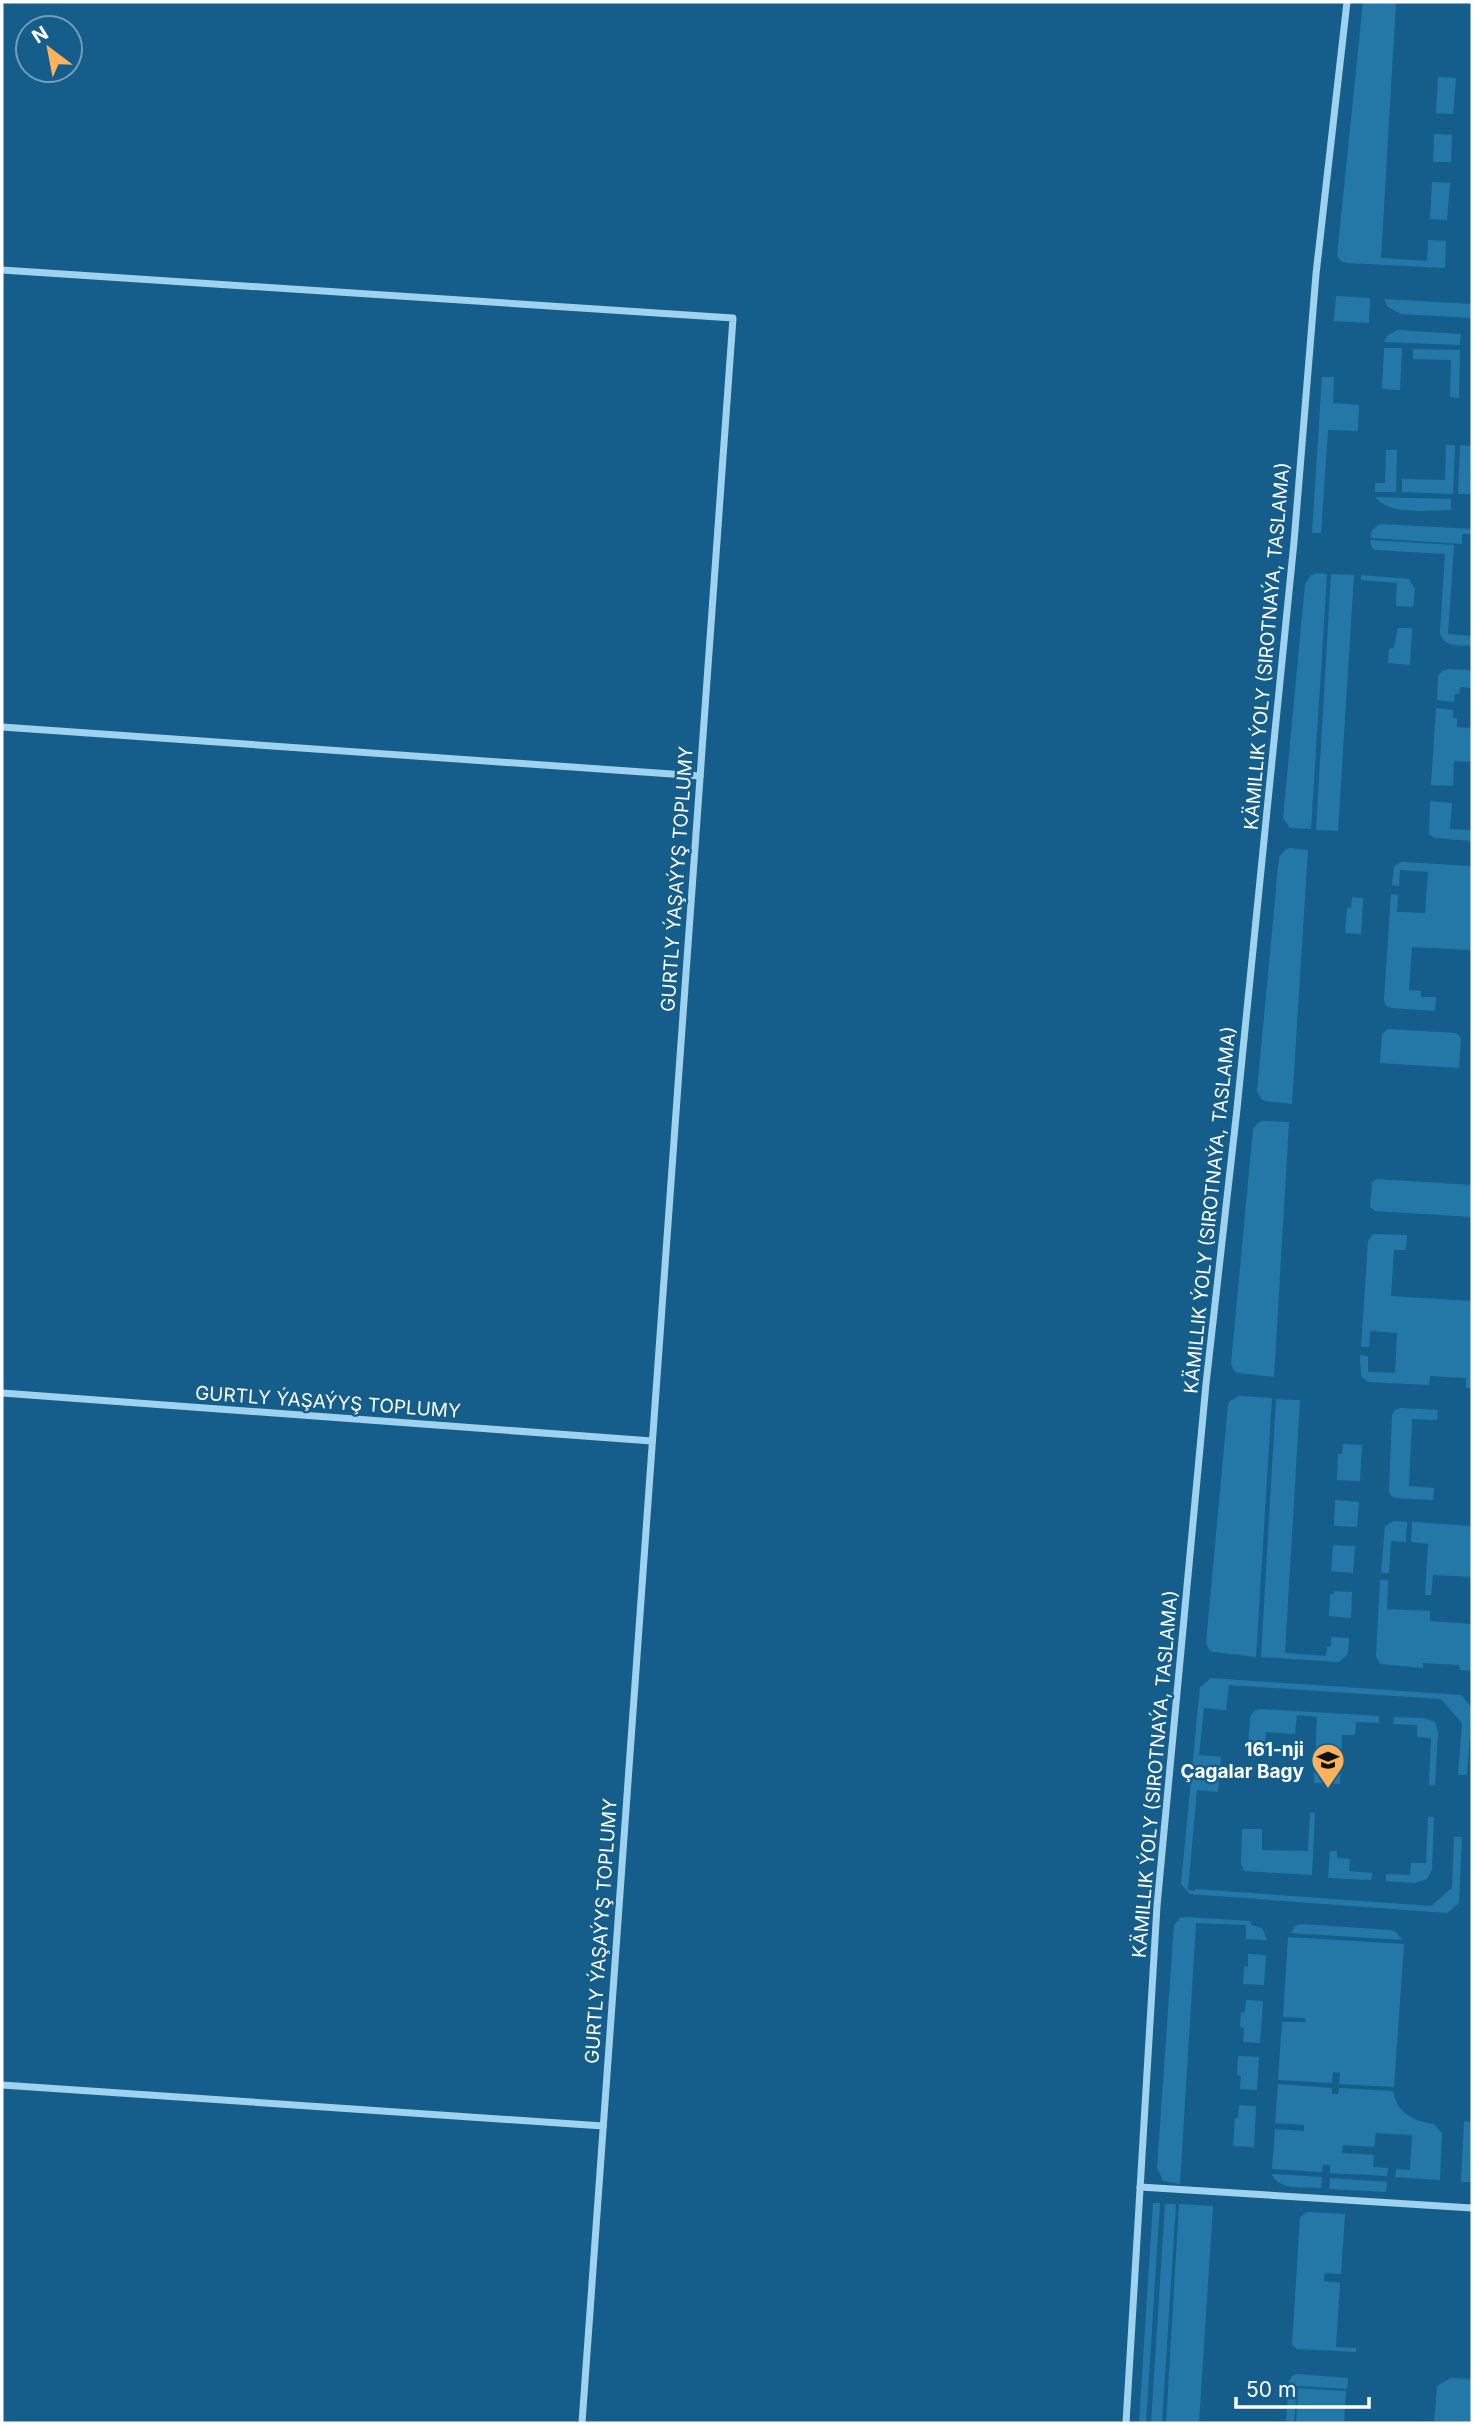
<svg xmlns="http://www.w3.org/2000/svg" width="1474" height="2425" font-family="Inter,sans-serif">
<rect width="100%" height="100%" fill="#155e8b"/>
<g fill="#2478a8">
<path d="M 1363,2 L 1396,2 L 1381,258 L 1427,261 L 1428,240 L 1446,241 L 1445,268 L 1347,263 L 1341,261 L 1337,256 Z"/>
<path d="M 1438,77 L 1456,78 L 1453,114 L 1436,113 Z"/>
<path d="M 1434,134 L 1452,135 L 1451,162 L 1433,162 Z"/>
<path d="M 1432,182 L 1450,183 L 1447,220 L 1430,219 Z"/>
<path d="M 1336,296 L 1370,298 L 1369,323 L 1334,321 Z"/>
<path d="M 1384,299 L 1472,304 L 1472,318 L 1401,314 L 1388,307 Z"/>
<path d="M 1397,330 L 1461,334 L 1460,345 L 1384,342 L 1387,336 Z"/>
<path d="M 1384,348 L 1402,348 L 1400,390 L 1382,389 Z"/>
<path d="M 1413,349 L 1460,350 L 1459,398 L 1450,397 L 1451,360 L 1413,359 Z"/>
<path d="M 1322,377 L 1334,377 L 1333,403 L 1359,405 L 1358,431 L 1328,430 L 1321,533 L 1312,533 Z"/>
<path d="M 1446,445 L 1455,445 L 1453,494 L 1402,492 L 1402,479 L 1445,480 Z"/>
<path d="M 1460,445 L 1471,446 L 1470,482 L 1472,482 L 1472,494 L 1458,494 Z"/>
<path d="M 1386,450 L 1397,450 L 1396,492 L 1375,492 L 1375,483 L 1385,483 Z"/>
<path d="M 1375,497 L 1451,499 L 1451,510 C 1428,510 1391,516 1375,497 Z"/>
<path d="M 1380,524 L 1472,529 L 1472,534 L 1462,534 L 1462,544 L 1370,538 L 1372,530 Z"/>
<path d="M 1370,540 L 1454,545 L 1448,634 L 1472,636 L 1472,646 C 1459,645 1444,648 1440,633 L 1445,554 L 1375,550 L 1372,548 Z"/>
<path d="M 1318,573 L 1327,574 L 1311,829 L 1290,828 L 1283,818 L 1305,584 L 1311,575 Z"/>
<path d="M 1331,574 L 1354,575 L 1338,831 L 1316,830 Z"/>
<path d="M 1361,575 L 1409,579 L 1415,589 L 1413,607 L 1396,606 L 1397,583 L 1361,580 Z"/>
<path d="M 1398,628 L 1412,628 L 1410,665 L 1388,663 L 1389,649 L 1394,648 Z"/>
<path d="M 1448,669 L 1472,670 L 1472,688 L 1460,687 L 1459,694 L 1455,694 L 1454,702 L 1437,700 L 1438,676 L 1442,671 Z"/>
<path d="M 1436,708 L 1453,710 L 1453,718 L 1457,718 L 1457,727 L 1472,728 L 1472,762 L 1454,761 L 1453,786 L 1431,785 Z"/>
<path d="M 1430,801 L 1452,803 L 1450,829 L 1472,830 L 1472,841 L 1435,838 L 1429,834 Z"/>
<path d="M 1290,848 L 1308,850 L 1292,1104 L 1265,1101 L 1261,1099 L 1257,1091 L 1279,857 L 1285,850 Z"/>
<path d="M 1402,862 L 1472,866 L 1472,950 L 1412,947 L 1409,990 L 1421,991 L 1421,997 L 1436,997 L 1435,1011 L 1391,1008 L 1386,1006 L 1384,1000 L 1391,894 L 1398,895 L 1397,912 L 1425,913 L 1428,872 L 1400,870 L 1399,886 L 1392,885 L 1394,866 Z"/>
<path d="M 1352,897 L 1363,898 L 1361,934 L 1345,933 L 1347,908 L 1351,908 Z"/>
<path d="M 1388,1029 L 1456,1033 L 1461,1038 L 1459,1068 L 1380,1063 L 1382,1034 Z"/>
<path d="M 1264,1121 L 1289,1122 L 1274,1377 L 1239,1373 L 1235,1372 L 1231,1364 L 1253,1129 L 1259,1122 Z"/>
<path d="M 1376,1179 L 1472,1185 L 1472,1217 L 1375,1211 L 1370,1207 L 1372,1183 Z"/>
<path d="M 1373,1234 L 1407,1235 L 1406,1250 L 1394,1250 L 1391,1296 L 1472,1301 L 1472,1388 L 1466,1388 L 1466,1378 L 1430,1376 L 1429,1385 L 1368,1382 L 1361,1376 L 1360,1355 L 1368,1356 L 1368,1372 L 1395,1373 L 1397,1333 L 1370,1331 L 1369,1347 L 1361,1347 L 1368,1241 Z"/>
<path d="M 1239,1396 L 1272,1398 L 1256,1657 L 1214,1652 L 1210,1651 L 1206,1643 L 1228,1405 L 1230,1401 Z"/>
<path d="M 1276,1399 L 1300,1400 L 1285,1653 L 1326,1656 L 1327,1647 L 1331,1646 L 1331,1637 L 1349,1638 L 1348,1654 L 1339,1662 L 1261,1657 Z"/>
<path d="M 1401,1408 L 1438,1410 L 1437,1420 L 1412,1419 L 1409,1486 L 1434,1488 L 1433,1500 L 1396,1498 L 1391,1496 L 1389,1490 L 1392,1415 L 1395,1410 Z"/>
<path d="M 1343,1444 L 1362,1445 L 1360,1481 L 1337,1480 L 1338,1454 L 1342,1454 Z"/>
<path d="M 1335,1500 L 1359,1502 L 1357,1527 L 1334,1526 Z"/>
<path d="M 1394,1521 L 1407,1522 L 1406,1542 L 1391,1541 L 1389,1573 L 1381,1573 L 1385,1526 Z"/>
<path d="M 1412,1522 L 1472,1526 L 1472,1577 L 1433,1575 L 1431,1595 L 1425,1595 L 1428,1544 L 1411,1542 Z"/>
<path d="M 1333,1545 L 1355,1546 L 1353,1573 L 1331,1571 Z"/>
<path d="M 1380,1580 L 1388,1580 L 1387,1609 L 1430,1611 L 1430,1621 L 1472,1624 L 1472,1671 L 1460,1670 L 1459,1665 L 1423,1663 L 1423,1668 L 1380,1664 L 1376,1656 Z"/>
<path d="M 1334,1591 L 1352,1592 L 1351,1618 L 1329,1616 L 1330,1594 L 1334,1594 Z"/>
<path d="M 1211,1678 L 1461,1695 L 1472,1708 L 1467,1775 L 1458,1775 L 1462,1723 L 1441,1699 L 1229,1685 L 1226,1710 L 1204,1708 L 1199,1755 L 1221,1757 L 1218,1792 L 1197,1790 L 1188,1890 L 1195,1891 L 1195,1889 L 1431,1906 L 1452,1888 L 1454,1837 L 1462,1837 L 1459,1903 L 1447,1913 L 1190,1894 L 1181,1884 L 1200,1687 Z"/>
<path d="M 1261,1709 L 1379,1716 L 1379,1723 L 1356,1722 L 1355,1735 L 1342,1735 L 1340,1784 L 1314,1783 L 1317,1717 L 1297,1715 L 1295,1734 L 1266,1732 L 1265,1748 L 1248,1747 L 1250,1717 L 1255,1710 Z"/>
<path d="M 1394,1717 L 1423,1718 L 1435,1722 L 1438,1732 L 1435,1785 L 1429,1785 L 1431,1738 L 1417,1737 L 1417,1725 L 1393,1724 Z"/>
<path d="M 1310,1813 L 1315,1813 L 1312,1875 L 1244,1871 L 1241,1863 L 1242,1829 L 1262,1829 L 1262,1850 L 1308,1851 Z"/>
<path d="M 1428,1817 L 1434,1817 L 1432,1870 L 1427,1879 L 1415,1883 L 1386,1881 L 1386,1874 L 1410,1875 L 1411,1863 L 1426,1863 Z"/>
<path d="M 1330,1851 L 1337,1851 L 1337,1858 L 1350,1859 L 1349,1871 L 1372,1873 L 1371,1880 L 1328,1878 Z"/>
<path d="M 1186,1917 L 1251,1921 L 1251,1925 L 1262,1928 L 1267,1940 L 1246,1939 L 1246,1925 L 1196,1923 L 1180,2184 L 1163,2181 L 1157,2168 L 1174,1925 L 1180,1918 Z"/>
<path d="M 1301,1924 L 1391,1930 L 1396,1932 L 1402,1940 L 1291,1933 L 1295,1926 Z"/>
<path d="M 1288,1937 L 1404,1944 L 1394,2087 L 1339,2084 L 1340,2073 L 1333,2072 L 1332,2083 L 1278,2080 L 1282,2022 L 1306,2022 L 1305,2018 L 1283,2017 Z"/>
<path d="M 1248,1954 L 1266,1955 L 1264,1985 L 1243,1984 L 1244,1967 L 1248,1967 Z"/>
<path d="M 1246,2000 L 1263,2001 L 1260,2043 L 1243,2042 L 1244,2028 L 1240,2027 L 1241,2013 L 1245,2012 Z"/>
<path d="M 1238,2056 L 1259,2057 L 1257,2090 L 1240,2089 L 1241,2076 L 1237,2075 Z"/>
<path d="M 1278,2084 L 1332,2088 L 1332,2094 L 1338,2094 L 1339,2088 L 1393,2091 C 1397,2114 1414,2121 1434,2124 L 1442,2133 L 1440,2180 L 1395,2177 L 1396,2169 L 1410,2170 L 1412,2135 L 1376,2133 L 1374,2147 L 1343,2145 L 1342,2153 L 1374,2155 L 1373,2167 L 1388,2168 L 1387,2176 L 1330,2173 L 1330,2165 L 1323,2165 L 1322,2172 L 1272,2169 L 1275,2129 L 1304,2131 L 1304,2125 L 1275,2123 Z"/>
<path d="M 1239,2105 L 1256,2106 L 1254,2147 L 1233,2146 L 1235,2118 L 1238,2118 Z"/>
<path d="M 1464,2121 L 1472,2122 L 1472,2182 L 1461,2182 Z"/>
<path d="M 1272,2174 L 1322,2177 L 1321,2188 C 1305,2187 1278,2191 1272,2174 Z"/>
<path d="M 1330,2178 L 1387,2182 L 1386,2192 L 1329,2189 Z"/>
<path d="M 1153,2203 L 1160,2203 L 1146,2423 L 1139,2423 Z"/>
<path d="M 1165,2204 L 1176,2204 L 1162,2423 L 1151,2423 Z"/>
<path d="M 1179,2204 L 1213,2206 L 1199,2423 L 1166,2423 Z"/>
<path d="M 1307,2212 L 1345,2214 L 1341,2274 L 1325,2273 L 1324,2281 L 1340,2283 L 1336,2347 L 1356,2348 L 1356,2352 L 1297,2349 L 1292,2345 L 1300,2217 Z"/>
<path d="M 1297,2374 L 1348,2378 L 1347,2389 L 1297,2386 L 1294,2423 L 1286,2423 L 1289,2381 L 1292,2376 Z"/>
<path d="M 1451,2378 L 1472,2379 L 1472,2423 L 1434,2423 L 1437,2386 Z"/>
<path d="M 1298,2388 L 1346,2391 L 1344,2423 L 1296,2423 Z"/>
</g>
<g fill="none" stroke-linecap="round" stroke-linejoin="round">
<g stroke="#9ed2ef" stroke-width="7">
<path d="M 2,270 L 733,318 L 582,2423"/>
<path d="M 2,727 L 700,776"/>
<path d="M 2,1393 L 652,1441"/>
<path d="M 2,2085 L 603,2126"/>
<path d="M 1140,2187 L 1472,2208"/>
<path d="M 1126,2423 L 1157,1906 L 1206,1384 L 1237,1109 L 1294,542 L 1316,274 L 1347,2"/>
</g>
</g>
<defs>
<symbol id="school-pin" viewBox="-11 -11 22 30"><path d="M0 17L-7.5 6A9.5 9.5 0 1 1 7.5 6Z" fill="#ffb25c" stroke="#155e8b"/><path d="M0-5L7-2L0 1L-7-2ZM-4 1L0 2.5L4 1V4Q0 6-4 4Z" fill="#111"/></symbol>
</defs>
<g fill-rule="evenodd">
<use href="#school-pin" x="1309" y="1741" width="38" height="52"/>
</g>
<g text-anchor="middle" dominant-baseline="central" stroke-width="5" stroke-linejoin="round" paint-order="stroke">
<g font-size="19" fill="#fff" stroke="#155e8b">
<text transform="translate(1267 646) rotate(-85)">KÄMILLIK ÝOLY (SIROTNAÝA, TASLAMA)</text>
<text transform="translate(677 879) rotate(-86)">GURTLY ÝAŞAÝYŞ TOPLUMY</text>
<text transform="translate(1210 1210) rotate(-84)">KÄMILLIK ÝOLY (SIROTNAÝA, TASLAMA)</text>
<text transform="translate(328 1402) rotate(4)">GURTLY ÝAŞAÝYŞ TOPLUMY</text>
<text transform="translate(1155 1774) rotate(-85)">KÄMILLIK ÝOLY (SIROTNAÝA, TASLAMA)</text>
<text transform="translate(601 1931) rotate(-86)">GURTLY ÝAŞAÝYŞ TOPLUMY</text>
</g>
<g font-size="19" font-weight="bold" fill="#fff" stroke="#155e8b" text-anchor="end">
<text x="1304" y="1749">161-nji<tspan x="1304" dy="22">Çagalar Bagy</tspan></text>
</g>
</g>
<rect width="1474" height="2425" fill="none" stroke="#ffffff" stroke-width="7"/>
<g transform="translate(49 49) rotate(328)"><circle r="33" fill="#155e8b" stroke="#739eb9" stroke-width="2"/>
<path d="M0-5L12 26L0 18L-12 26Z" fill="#ffb25c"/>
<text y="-10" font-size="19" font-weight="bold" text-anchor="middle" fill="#ffffff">N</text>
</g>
<path d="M1236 2397v10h133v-10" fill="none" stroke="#ffffff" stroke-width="3.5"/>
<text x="1246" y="2397" font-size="21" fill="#ffffff" stroke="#155e8b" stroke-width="5" paint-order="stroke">50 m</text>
</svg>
